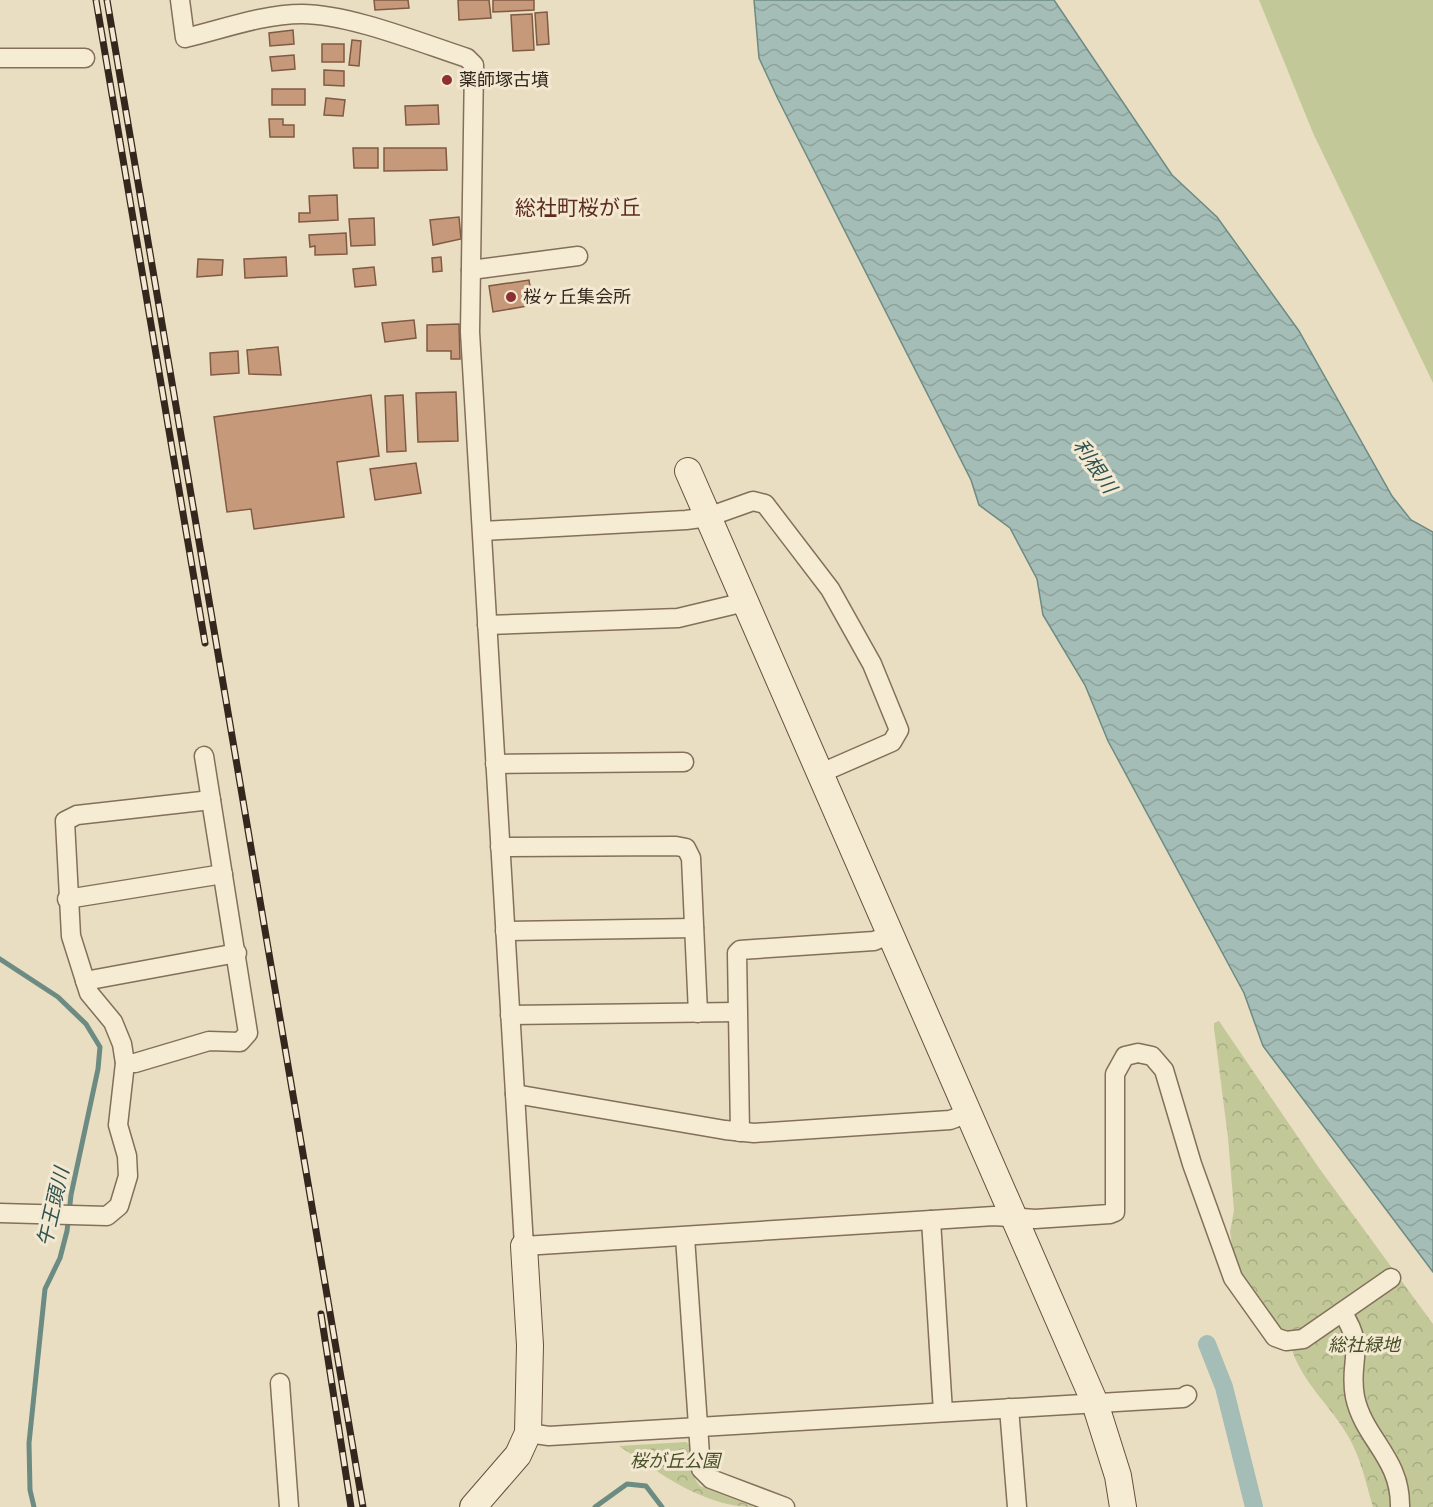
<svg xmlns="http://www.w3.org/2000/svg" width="1433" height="1507" font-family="'Times New Roman','Noto Sans JP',serif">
<defs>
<pattern id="forest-crowns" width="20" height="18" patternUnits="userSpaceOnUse" patternTransform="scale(1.5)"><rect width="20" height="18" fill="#c2c897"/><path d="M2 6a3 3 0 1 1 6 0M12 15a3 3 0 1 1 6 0" fill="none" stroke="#a7ac82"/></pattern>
<pattern id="water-waves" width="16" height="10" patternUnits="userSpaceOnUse" patternTransform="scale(1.5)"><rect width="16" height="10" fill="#a4bdb6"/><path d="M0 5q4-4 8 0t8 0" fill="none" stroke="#8ea29c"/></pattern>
</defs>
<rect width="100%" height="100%" fill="#eadec2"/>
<path fill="#c2c897" d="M 1259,0 L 1433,0 L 1433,383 L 1313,133 Z"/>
<g fill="url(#forest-crowns)">
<path d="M 1219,1021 L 1319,1168 L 1433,1324 L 1433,1507 L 1373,1507 C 1366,1483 1361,1458 1348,1436 C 1331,1406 1304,1385 1292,1350 L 1277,1345 L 1234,1257 L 1230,1232 L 1234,1210 L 1228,1138 L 1214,1028 L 1214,1023 Z"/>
<path d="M 686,1442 L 693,1448 L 695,1479 L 700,1486 L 754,1507 C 703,1507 660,1473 619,1446 Z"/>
</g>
<path fill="url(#water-waves)" stroke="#6c8b83" stroke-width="1.5" d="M 754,0 L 1054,0 L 1172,175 L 1217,217 L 1299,331 L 1392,496 L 1411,520 L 1433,532 L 1433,1272 L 1263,1046 L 1244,993 L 1108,741 L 1085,685 L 1043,615 L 1037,579 L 1010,528 L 979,505 L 971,480 L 778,99 L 759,58 Z"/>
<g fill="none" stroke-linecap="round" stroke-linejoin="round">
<g stroke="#6c8b83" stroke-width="5">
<path d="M 0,959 L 58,997 L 86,1024 L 100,1047 L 98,1069 L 71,1195 L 67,1231 L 60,1258 L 45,1289 L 29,1443 L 30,1490 L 34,1507"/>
<path d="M 595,1507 L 627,1484 L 646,1486 L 662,1507"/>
</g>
<path stroke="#a4bdb6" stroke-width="18" d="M 1207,1344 L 1224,1387 L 1254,1507"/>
</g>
<g fill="#c6997a" stroke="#805a42" stroke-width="1.5">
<path d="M 374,0 L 408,0 L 409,8 L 375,10 Z"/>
<path d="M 458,0 L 489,0 L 491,18 L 459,20 Z"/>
<path d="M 493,0 L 534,0 L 534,10 L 493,12 Z"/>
<path d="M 547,12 L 549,44 L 537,45 L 535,13 Z"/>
<path d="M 532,14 L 534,50 L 513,51 L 511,15 Z"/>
<path d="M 293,30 L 294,44 L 270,46 L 269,33 Z"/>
<path d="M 352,40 L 361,41 L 359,66 L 349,65 Z"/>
<rect x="322" y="44" width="22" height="18"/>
<path d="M 294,55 L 295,69 L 272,71 L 270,57 Z"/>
<path d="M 324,70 L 344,71 L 344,86 L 324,85 Z"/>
<rect x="272" y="89" width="33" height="16"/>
<path d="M 326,98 L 345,100 L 343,116 L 324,115 Z"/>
<path d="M 438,105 L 439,124 L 406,125 L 405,106 Z"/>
<path d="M 269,119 L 283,119 L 283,125 L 294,125 L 294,137 L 270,137 Z"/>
<path d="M 353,148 L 378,148 L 378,168 L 354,168 Z"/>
<path d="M 384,148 L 446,148 L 447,170 L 384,171 Z"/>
<path d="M 337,195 L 338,220 L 299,222 L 299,213 L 310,213 L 309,196 Z"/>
<path d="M 459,217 L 461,239 L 433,245 L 430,220 Z"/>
<path d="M 374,218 L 375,245 L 351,246 L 349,219 Z"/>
<path d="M 346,233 L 347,254 L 315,255 L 315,246 L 310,247 L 309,235 Z"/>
<path d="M 286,257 L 287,276 L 245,278 L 244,259 Z"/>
<path d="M 441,257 L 442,271 L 433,272 L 432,258 Z"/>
<path d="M 198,259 L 223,260 L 222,275 L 197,277 Z"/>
<path d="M 374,267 L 376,285 L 355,287 L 353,269 Z"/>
<path d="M 529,280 L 533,305 L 493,312 L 489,286 Z"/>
<path d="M 414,320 L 416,338 L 385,342 L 382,323 Z"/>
<path d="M 459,324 L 460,359 L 451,359 L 451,351 L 427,351 L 427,325 Z"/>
<path d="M 278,347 L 281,375 L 249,374 L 247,350 Z"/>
<path d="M 238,351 L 239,373 L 211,375 L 210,353 Z"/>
<path d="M 456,392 L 458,441 L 418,442 L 416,393 Z"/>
<path d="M 371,395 L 379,456 L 337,462 L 344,517 L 254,529 L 251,509 L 227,512 L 214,417 Z"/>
<path d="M 403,395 L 406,451 L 387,452 L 385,396 Z"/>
<path d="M 416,463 L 421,493 L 375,500 L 370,469 Z"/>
</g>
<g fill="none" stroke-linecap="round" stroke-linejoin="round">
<defs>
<g id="street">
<path d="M 180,0 L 185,38 C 223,29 263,14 302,14 C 349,14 421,43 467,58 L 474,65 L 470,332 L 524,1246 L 994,1216 L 1035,1219 L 1110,1214 L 1115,1212 L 1115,1074 L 1125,1056 L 1138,1053 L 1152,1056 L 1164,1070 L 1192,1164 L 1233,1278 L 1275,1337 L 1286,1341 L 1303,1339 L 1391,1278"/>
<path d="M 0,58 L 85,58"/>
<path d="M 471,270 L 578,256"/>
<path d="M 483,531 L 686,520 L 708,517 L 753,501 L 765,504 L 830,589 L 872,664 L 899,730 L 892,742 L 821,773"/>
<path d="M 487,625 L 678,618 L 745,602"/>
<path d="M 495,764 L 684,762"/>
<path d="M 500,847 L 676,846 L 686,848 L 691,858 L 698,1013"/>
<path d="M 67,899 L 223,874"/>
<path d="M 505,931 L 694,928"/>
<path d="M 85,981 L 237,953"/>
<path d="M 510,1015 L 737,1012"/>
<path d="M 125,1063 L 135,1063 L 209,1041 L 240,1042 L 248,1033 L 204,756"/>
<path d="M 515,1094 L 725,1130 L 754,1133 L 950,1120 L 969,1113"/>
<path d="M 740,1132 L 737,953 L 740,950 L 874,941 L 891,934"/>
<path d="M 0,1213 L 107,1216 L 119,1206 L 128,1176 L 127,1156 L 118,1125 L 125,1063 L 122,1044 L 113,1022 L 89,993 L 71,936 L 65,821 L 77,815 L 211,800"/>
<path d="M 931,1220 L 943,1412"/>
<path d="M 685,1237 L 701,1469 L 711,1479 L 785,1507"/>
<path d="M 1342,1312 C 1367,1349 1348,1361 1355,1397 C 1364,1439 1401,1458 1400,1507"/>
<path d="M 280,1383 L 289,1507"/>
<path d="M 1009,1408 L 1017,1507"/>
<path d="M 528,1433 L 549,1436 L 1183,1398 L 1187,1395"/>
</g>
<g id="secondary">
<path d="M 688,471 L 1095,1403 L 1118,1476 L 1123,1507"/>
<path d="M 473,1507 L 518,1455 L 528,1433 L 530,1345 L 524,1246"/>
</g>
</defs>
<use href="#street" stroke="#83705b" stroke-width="21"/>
<use href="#secondary" stroke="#65513e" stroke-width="28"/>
<use href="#street" stroke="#f6ecd4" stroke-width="18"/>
<use href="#secondary" stroke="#f6ecd4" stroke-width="26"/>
<defs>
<g id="rail">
<path d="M 96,0 L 205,643"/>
<path d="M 107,0 L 363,1507"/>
<path d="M 321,1314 L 351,1507"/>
</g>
</defs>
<use href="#rail" stroke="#34281e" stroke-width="7"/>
<use href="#rail" stroke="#f3e8d1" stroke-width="4.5" stroke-dasharray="14" stroke-linecap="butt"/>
</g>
<g fill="#8e2f30" stroke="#f3e8d1" stroke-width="2">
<circle cx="447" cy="80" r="6"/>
<circle cx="511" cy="297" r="6"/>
</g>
<g text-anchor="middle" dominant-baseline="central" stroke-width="6" stroke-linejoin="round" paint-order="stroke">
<g font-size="18" fill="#34281e" stroke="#f3e8d1" text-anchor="start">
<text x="459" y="80">薬師塚古墳</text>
<text x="523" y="297">桜ヶ丘集会所</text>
</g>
<g font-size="18" font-style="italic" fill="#454f26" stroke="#f3e8d1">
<text x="1364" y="1345">総社緑地</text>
<text x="675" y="1461">桜が丘公園</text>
</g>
<g font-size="20" font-style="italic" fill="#2e5350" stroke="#f3e8d1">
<text transform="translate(1095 466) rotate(56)">利根川</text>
<text transform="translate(53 1207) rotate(-77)">午王頭川</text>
</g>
<g font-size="21" fill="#5d2c20" stroke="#f3e8d1">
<text x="578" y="208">総社町桜が丘</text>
</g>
</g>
</svg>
